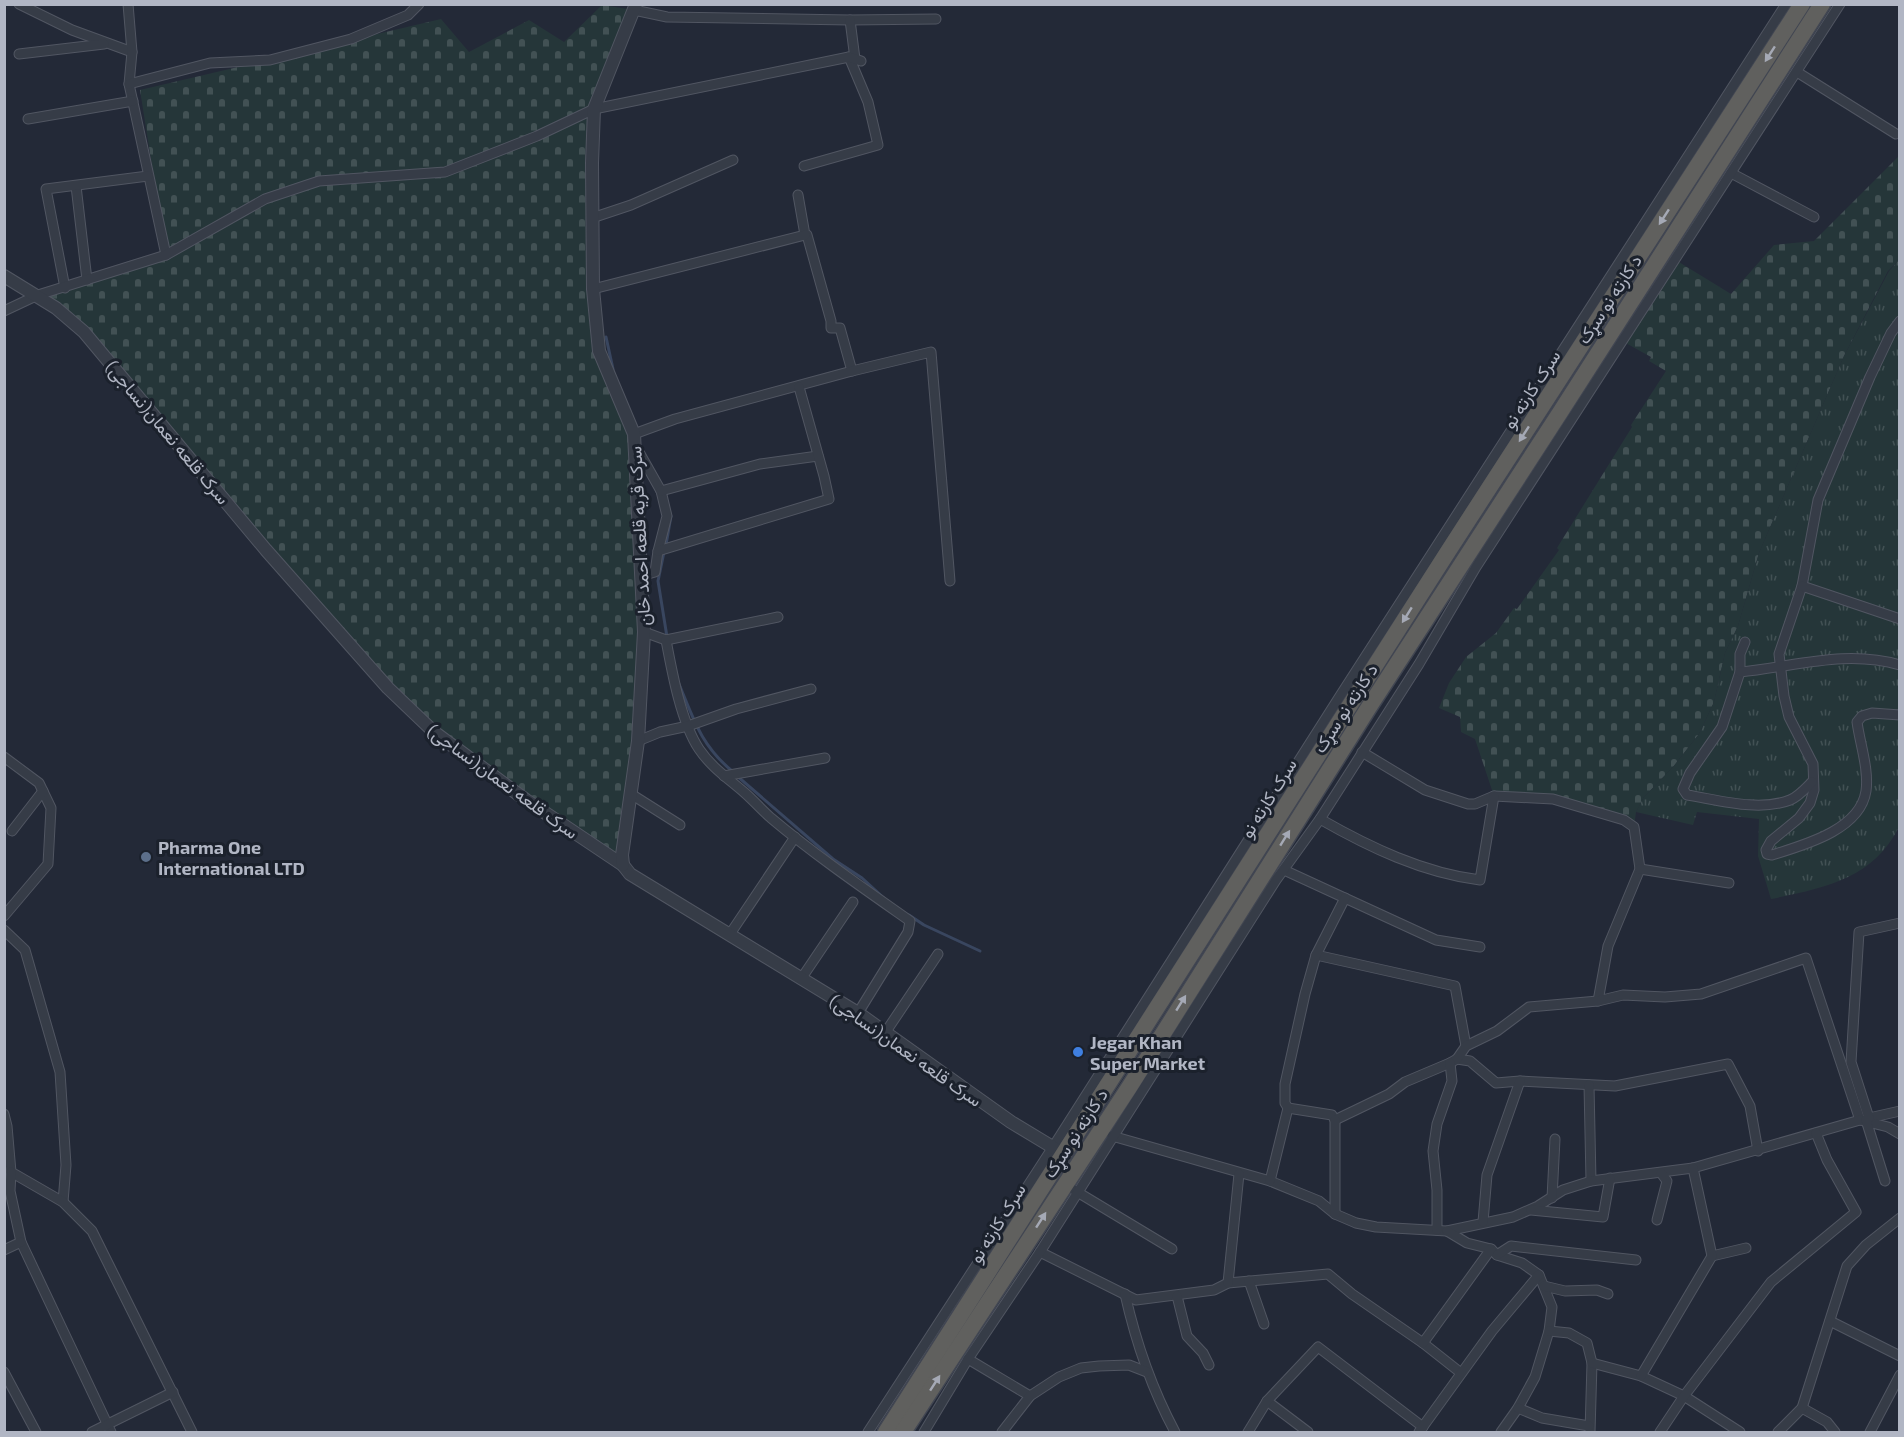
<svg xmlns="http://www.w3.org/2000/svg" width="1904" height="1437" font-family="'Exo 2',Vazirmatn,sans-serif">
<defs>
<pattern id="cemetery-stones" width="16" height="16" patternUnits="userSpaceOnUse" patternTransform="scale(1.5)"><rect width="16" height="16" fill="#253639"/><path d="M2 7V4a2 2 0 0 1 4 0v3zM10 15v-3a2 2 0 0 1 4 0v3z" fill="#425154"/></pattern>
<pattern id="park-tufts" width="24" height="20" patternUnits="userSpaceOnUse" patternTransform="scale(1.5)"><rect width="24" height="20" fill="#253639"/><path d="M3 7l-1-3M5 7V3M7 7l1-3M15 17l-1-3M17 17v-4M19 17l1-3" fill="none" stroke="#425154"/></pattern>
</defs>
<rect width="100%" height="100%" fill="#232937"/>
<g fill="url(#cemetery-stones)">
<path d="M 602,5 L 634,10 L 594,109 L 599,351 L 634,434 L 644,632 L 623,865 L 526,800 L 388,688 L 84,332 L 38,295 L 166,254 L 140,90 L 441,19 L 469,52 L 529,20 L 564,42 Z"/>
<path d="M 1899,156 L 1899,260 L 1888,271 L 1844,356 L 1759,553 L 1738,626 L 1725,653 L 1714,702 L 1699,734 L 1673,767 L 1644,797 L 1636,812 L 1634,827 L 1553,799 L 1494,796 L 1475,739 L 1461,732 L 1460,717 L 1439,708 L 1449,683 L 1466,657 L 1496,633 L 1514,608 L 1517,609 L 1559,550 L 1557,548 L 1632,427 L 1631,425 L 1666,371 L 1649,361 L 1651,357 L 1622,341 L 1674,259 L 1731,294 L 1774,245 L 1814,241 Z"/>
</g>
<path fill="url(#park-tufts)" d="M 1899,260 L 1899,827 C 1873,879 1824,888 1771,899 L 1758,856 L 1759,819 L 1697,812 L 1693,825 L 1636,812 L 1644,797 L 1673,767 L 1699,734 L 1714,702 L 1725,653 L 1738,626 L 1759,553 L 1844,356 L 1889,271 Z"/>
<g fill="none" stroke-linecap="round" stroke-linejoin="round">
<g stroke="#39465f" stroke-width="3">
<path d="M 606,337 L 613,369"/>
<path d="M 666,545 L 671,516"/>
<path d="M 664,552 L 658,581 L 667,637"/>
<path d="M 679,684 C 694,720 701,745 732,771"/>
<path d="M 737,776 L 833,859 L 862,878 L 886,900"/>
<path d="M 909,915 L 924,925 L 980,951"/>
</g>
<defs>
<g id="minor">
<path d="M 19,4 L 72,30 L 132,52"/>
<path d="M 128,4 L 132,52 L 129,84 L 166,255"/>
<path d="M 634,10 L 667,17 L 850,20 L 936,19"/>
<path d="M 850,20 L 855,59"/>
<path d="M 19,54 L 104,44"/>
<path d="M 1797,72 L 1896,134"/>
<path d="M 129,84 L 210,63 L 270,60 L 351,39 L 408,15 L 419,4"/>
<path d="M 28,119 L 133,101"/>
<path d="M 804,166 L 878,145 L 868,102 L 849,57"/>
<path d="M 1731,173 L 1814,217"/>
<path d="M 76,186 L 87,280"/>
<path d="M 798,195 L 805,235 L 807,235 L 831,321 L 831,328 L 840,328 L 852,371"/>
<path d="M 592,218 L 631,205 L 733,160"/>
<path d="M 65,288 L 46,189 L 148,176"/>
<path d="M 593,289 L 805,235"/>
<path d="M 4,311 L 38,295 L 166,255 L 265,199 L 319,181 L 445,172 L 537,136 L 594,109 L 849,57 L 861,61"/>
<path d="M 1900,321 L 1891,333 L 1870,377 L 1818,500 L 1802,586 L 1779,654 L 1784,696 L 1789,717 L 1813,764 L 1814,790 L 1810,803 L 1799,818 L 1771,841 L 1766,850 L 1767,854 L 1772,855 C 1804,845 1860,830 1866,791 C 1869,769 1860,744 1857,722 L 1862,716 L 1872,713 L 1900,715"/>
<path d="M 634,434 L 675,419 L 852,371 L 931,352 L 950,581"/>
<path d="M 635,445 L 661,491 L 667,516 L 658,551 L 655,572 L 641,576"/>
<path d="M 661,491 L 760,464 L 818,456"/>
<path d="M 658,551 L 829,499 L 824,476 L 799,387"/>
<path d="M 1802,586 L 1900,619"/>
<path d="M 644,632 L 666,640 L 778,617"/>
<path d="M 666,640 C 672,672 681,722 699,749 C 711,767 729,779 745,793 C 754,801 762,810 771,818 C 815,855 863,888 910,921 L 908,932 L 858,1013"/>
<path d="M 1745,642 L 1740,654 L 1740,672 L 1722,727 L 1690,773 L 1683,789 L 1687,795 C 1719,800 1759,812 1790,800 C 1798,797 1806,788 1812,782"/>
<path d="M 1740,672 C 1794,667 1845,649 1900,665"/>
<path d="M 638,741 L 660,732 L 688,726 L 736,709 L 811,689"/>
<path d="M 1362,752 L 1425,790 L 1468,804 L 1475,804 L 1494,796 L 1553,799 L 1624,820 L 1634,827 L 1640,869 L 1608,946 L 1598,1001"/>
<path d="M 4,757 L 39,783 L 51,808 L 48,864 L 4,916"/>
<path d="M 724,776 L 825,758"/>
<path d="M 631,794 L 680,825"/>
<path d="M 1320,819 C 1369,847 1423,873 1480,880 L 1494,796"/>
<path d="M 12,831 L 43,791"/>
<path d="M 1640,869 L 1729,883"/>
<path d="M 1284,870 L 1436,940 L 1480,947"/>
<path d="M 4,930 L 25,950 L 60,1072 L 66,1165 L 63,1202"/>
<path d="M 730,934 L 795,837"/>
<path d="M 1316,955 L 1455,986 L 1466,1046"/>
<path d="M 801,979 L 853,902"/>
<path d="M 885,1033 L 938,954"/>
<path d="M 1457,1059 L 1470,1061 L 1496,1083 L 1520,1081 L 1615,1086 L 1728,1064 L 1750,1106 L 1758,1151"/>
<path d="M 1589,1085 L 1591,1181"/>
<path d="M 1288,1108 L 1332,1115 L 1335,1120 L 1389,1094 L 1405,1082 L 1450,1063 L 1457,1059 L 1466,1046 L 1497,1031 L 1529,1007 L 1598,1001 L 1623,995 L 1665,997 L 1701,994 L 1806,958 L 1860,1120"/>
<path d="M 4,1114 L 7,1126 L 11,1172 L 63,1202 L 92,1231 L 192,1432"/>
<path d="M 1869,1118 L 1900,1111"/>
<path d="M 1112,1136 L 1270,1181 L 1319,1201 L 1335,1214 L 1356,1223 L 1376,1227 L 1447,1231 L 1513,1217 L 1538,1206 L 1563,1190 L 1591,1181 L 1693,1168 L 1860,1120 L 1888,1127 L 1900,1134"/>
<path d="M 11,1172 L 10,1191 L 21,1242 L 111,1432"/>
<path d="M 1270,1181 L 1288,1108 L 1285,1103 L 1285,1084 L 1305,994 L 1316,955 L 1345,898"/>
<path d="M 1885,1181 L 1866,1120 L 1869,1118 L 1851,1062 L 1859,932 L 1900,923"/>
<path d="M 1074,1190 L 1172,1249"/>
<path d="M 1552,1198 L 1555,1139"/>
<path d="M 1531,1210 L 1603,1217 L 1610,1178"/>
<path d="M 1335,1214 L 1335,1120"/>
<path d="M 1657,1220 L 1667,1181 L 1661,1173"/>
<path d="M 1483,1222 L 1487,1175 L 1520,1081"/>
<path d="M 1437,1230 L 1437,1190 L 1433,1151 L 1437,1124 L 1452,1081 L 1450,1063"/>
<path d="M 1447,1231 L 1467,1243 L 1491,1249 L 1497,1255 L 1522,1263 L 1539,1275 L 1552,1307 L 1549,1331 L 1535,1377 L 1518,1408 L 1501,1432"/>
<path d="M 4,1250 L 21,1242"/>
<path d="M 1040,1252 L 1136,1300 L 1214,1290 L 1228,1283 L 1328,1274 L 1352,1294 L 1423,1343 L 1461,1373"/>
<path d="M 1497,1255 L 1511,1246 L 1636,1260"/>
<path d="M 1712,1256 L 1746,1248"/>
<path d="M 1249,1281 L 1264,1324"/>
<path d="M 1228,1283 L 1239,1174"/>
<path d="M 1544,1286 L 1565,1291 L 1597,1290 L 1608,1294"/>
<path d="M 1125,1294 C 1136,1343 1152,1389 1175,1432"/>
<path d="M 1177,1296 L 1187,1336 L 1203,1353 L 1209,1365"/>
<path d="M 1830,1321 L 1900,1356"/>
<path d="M 1549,1331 L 1569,1333 L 1587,1343 L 1592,1363 L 1590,1432"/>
<path d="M 1423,1343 L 1491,1249"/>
<path d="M 968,1359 L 1030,1396"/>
<path d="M 1592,1363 L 1641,1376 L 1684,1396 L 1740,1432"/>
<path d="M 4,1372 L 36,1432"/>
<path d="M 1641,1376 L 1712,1256 L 1693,1168"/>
<path d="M 1267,1401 L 1308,1432"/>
<path d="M 1518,1408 L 1542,1418 L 1589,1426"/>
<path d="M 1802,1408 L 1827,1422 L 1835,1432"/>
<path d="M 92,1432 L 173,1392"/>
<path d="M 868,1432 L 1053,1147 L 1340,696 L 1786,4"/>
<path d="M 924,1432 L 968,1359 L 1040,1252 L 1276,880 L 1320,819 L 1419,664 L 1476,567 L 1840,4"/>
<path d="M 1002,1432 L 1030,1396 L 1059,1377 L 1081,1368 L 1099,1366 L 1129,1365 L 1147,1372"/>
<path d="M 1248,1432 L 1267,1401 L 1318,1347 L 1423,1427"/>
<path d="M 1419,1432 L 1492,1331 L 1539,1275"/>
<path d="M 1660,1432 L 1684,1396 L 1771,1282 L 1856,1212 L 1827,1160 L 1816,1133"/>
<path d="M 1778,1432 L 1802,1408 L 1847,1266 L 1866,1245 L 1900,1218"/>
<path d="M 1870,1432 L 1900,1375"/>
</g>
<g id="tertiary">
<path d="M 4,276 L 56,308 L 84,332 L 266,550 L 388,688 L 434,732 L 526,800 L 623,865 L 630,874 L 858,1013 L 1011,1122 L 1064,1154"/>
<path d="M 623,865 L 622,855 L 638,741 L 644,632 L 634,434 L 599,351 L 593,289 L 592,163 L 594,109 L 636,4"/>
</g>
<g id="trunk">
<path d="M 886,1432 L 1449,550 L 1802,4"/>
<path d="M 903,1432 L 1130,1086 L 1369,707 L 1561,411 L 1822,4"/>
</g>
</defs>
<use href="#minor" stroke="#515662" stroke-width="11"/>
<use href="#tertiary" stroke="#515662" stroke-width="14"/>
<use href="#trunk" stroke="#414652" stroke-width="19"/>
<use href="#minor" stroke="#363c47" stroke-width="9"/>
<use href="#tertiary" stroke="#363c47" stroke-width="12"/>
<use href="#trunk" stroke="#60605e" stroke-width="16"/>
</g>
<defs><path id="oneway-solid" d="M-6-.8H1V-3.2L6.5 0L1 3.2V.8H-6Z" transform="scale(1.5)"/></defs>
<g fill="#a5a9b5">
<use href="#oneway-solid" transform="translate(1770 54) rotate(123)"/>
<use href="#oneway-solid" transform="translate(1664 217) rotate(123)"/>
<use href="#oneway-solid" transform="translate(1524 434) rotate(123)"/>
<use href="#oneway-solid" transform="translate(1407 615) rotate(122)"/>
<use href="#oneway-solid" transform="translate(1285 838) rotate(-58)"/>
<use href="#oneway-solid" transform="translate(1181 1003) rotate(-58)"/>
<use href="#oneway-solid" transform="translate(1041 1220) rotate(-57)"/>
<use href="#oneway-solid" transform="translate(935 1383) rotate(-57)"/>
</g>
<circle fill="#5c6f8a" stroke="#1b212c" stroke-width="2" cx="146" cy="857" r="6"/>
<circle fill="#3f7fe0" stroke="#1b212c" stroke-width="2" cx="1078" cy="1052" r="6"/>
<g text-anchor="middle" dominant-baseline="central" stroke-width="6" stroke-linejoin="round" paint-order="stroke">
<g font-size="18" fill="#b1b6c4" stroke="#1b212c">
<text transform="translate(1609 299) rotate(-57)">د کارته نو سړک</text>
<text transform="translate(1531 389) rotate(-57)">سرک کارته نو</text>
<text transform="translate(168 432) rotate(50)">سرک قلعه نعمان(نساجی)</text>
<text transform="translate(639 536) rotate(-93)">سرک قریه قلعه احمد خان</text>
<text transform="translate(1345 708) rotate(-57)">د کارته نو سړک</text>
<text transform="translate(503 781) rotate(36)">سرک قلعه نعمان(نساجی)</text>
<text transform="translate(1268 798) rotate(-58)">سرک کارته نو</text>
<text transform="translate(906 1050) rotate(35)">سرک قلعه نعمان(نساجی)</text>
<text transform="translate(1075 1133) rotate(-57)">د کارته نو سړک</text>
<text transform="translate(997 1223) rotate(-58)">سرک کارته نو</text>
</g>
<g font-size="18" font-weight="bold" fill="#b1b6c4" stroke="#1b212c" text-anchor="start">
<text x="158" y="847">Pharma One<tspan x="158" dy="21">International LTD</tspan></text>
<text x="1090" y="1042">Jegar Khan<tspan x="1090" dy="21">Super Market</tspan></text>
</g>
</g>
<rect width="1904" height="1437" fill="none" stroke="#b1b6c4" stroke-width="12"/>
</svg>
